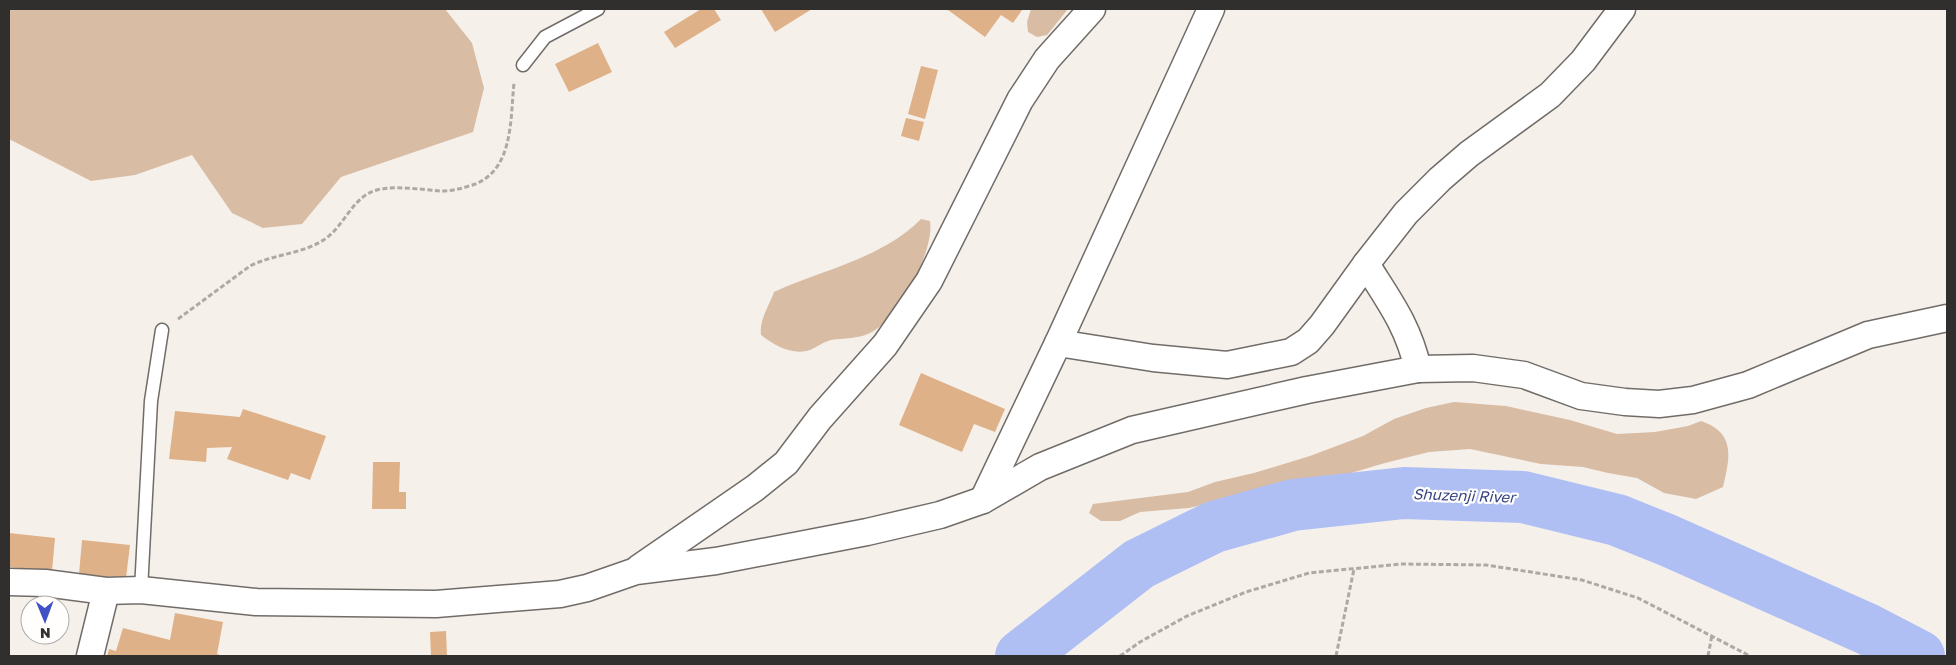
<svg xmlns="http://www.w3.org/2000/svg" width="1956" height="665" font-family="'Golos Text',sans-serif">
<rect width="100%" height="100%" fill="#f6f0eb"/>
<g fill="#d8bca4">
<path d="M 9,9 L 445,9 L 472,43 L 484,88 L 473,132 L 341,177 L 302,224 L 263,228 L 232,213 L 192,155 L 135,175 L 91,181 L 9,139 Z"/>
<path d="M 1031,9 L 1068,9 L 1047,35 L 1037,37 L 1028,32 L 1027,22 Z"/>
<path d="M 921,219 L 930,221 C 935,251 898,318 872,332 C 860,339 843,338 831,340 C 823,342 817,347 810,350 C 792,356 774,345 761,335 C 759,320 769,306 774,292 C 824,269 881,259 921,219 Z"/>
<path d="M 1454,402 L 1506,406 L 1570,420 L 1617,434 L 1655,432 L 1688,426 L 1701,421 C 1736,433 1730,457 1723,487 L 1696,499 L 1664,493 L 1637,478 L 1608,473 L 1583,467 L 1541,464 L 1470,449 L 1429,452 L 1385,463 L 1324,481 L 1285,485 L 1189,508 L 1140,512 L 1120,521 L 1101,521 L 1089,513 L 1093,504 L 1188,492 L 1215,482 L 1254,473 L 1310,456 L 1363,436 L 1394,419 L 1426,408 Z"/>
</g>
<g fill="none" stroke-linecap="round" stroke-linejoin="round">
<path stroke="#afbff3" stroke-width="52" d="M 1021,656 L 1139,564 L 1214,527 L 1293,505 L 1404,493 L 1523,497 L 1617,520 L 1667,540 L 1867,629 L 1919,656"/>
</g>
<g fill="#deb188">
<path d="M 701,9 L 714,9 L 721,20 L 675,48 L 664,32 Z"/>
<path d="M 761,9 L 812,9 L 775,32 Z"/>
<path d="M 948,9 L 1021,9 L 1022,10 L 1013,23 L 1001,15 L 985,37 L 948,10 Z"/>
<path d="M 598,43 L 612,72 L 569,92 L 555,64 Z"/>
<path d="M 921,66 L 938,70 L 925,119 L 908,114 Z"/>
<path d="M 906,118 L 924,122 L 919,141 L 901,136 Z"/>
<path d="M 921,373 L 1005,409 L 995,432 L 974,424 L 962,452 L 899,425 Z"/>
<path d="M 243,409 L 326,436 L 310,480 L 291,473 L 288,480 L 227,459 L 232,447 L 207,448 L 206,462 L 169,459 L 175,411 L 240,417 Z"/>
<path d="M 373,462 L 400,462 L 399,492 L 406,492 L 406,509 L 372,509 Z"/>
<path d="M 9,533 L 55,538 L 52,571 L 9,567 Z"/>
<path d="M 82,540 L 130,545 L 126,578 L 79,574 Z"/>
<path d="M 175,613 L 223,622 L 217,654 L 223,656 L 107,656 L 109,649 L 116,651 L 123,628 L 170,640 Z"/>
<path d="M 446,631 L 447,656 L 431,656 L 430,632 Z"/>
</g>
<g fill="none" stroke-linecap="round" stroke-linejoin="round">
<defs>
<g id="lane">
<path d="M 523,65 L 545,37 L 598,9"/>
<path d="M 141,590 L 151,401 L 162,330"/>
</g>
<g id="street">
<path d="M 1366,264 C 1389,301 1408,325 1418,369"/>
<path d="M 1058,343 L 1153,358 L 1227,365 L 1291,352 L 1308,341 L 1322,325 L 1366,264 L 1406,213 L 1440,179 L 1469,154 L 1550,95 L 1583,61 L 1622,9"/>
<path d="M 983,500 L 1058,343 L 1211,9"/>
<path d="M 639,568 L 755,488 L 786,463 L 820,418 L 885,345 L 929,281 L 1020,100 L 1047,59 L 1092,9"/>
<path d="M 9,582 L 45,583 L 106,591 L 141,590 L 256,602 L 436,604 L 560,594 L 587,588 L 636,571 L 716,561 L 867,532 L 940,515 L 983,500 L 1040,467 L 1132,430 L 1307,390 L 1418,369 L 1473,368 L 1524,375 L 1581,396 L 1625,402 L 1659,404 L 1693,400 L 1748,385 L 1868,335 L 1947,318"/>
<path d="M 90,656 L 106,591"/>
</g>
</defs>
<use href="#lane" stroke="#716c68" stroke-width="15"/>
<use href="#street" stroke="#716c68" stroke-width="29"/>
<g stroke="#ada9a5" stroke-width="3" stroke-dasharray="5 2.5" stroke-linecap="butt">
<path d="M 178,319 L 250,266 C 274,254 303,254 325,239 C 345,225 353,196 377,190 C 397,185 422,190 442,191 C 451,191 460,189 469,186 C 514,174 510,121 514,83"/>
<path d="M 1120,656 L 1140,642 L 1187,616 L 1246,592 L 1309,573 L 1401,564 L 1486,565 L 1582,580 L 1638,598 L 1750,656"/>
<path d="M 1336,656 L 1354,569"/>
<path d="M 1708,656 L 1712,635"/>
</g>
<use href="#lane" stroke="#fff" stroke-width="12"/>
<use href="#street" stroke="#fff" stroke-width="26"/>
</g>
<g text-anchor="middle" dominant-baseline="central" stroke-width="4.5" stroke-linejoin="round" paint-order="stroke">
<g font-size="15" font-style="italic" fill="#354381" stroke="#fffefd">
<text transform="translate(1464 495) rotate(2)">Shuzenji River</text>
</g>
</g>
<rect width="1956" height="665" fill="none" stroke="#312f2d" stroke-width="20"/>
<g transform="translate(45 620) rotate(179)"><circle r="24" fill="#fffefd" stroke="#adabaa"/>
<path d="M0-4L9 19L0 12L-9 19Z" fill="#4052c5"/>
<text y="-8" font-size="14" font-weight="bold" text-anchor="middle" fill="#312f2d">N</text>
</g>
</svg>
